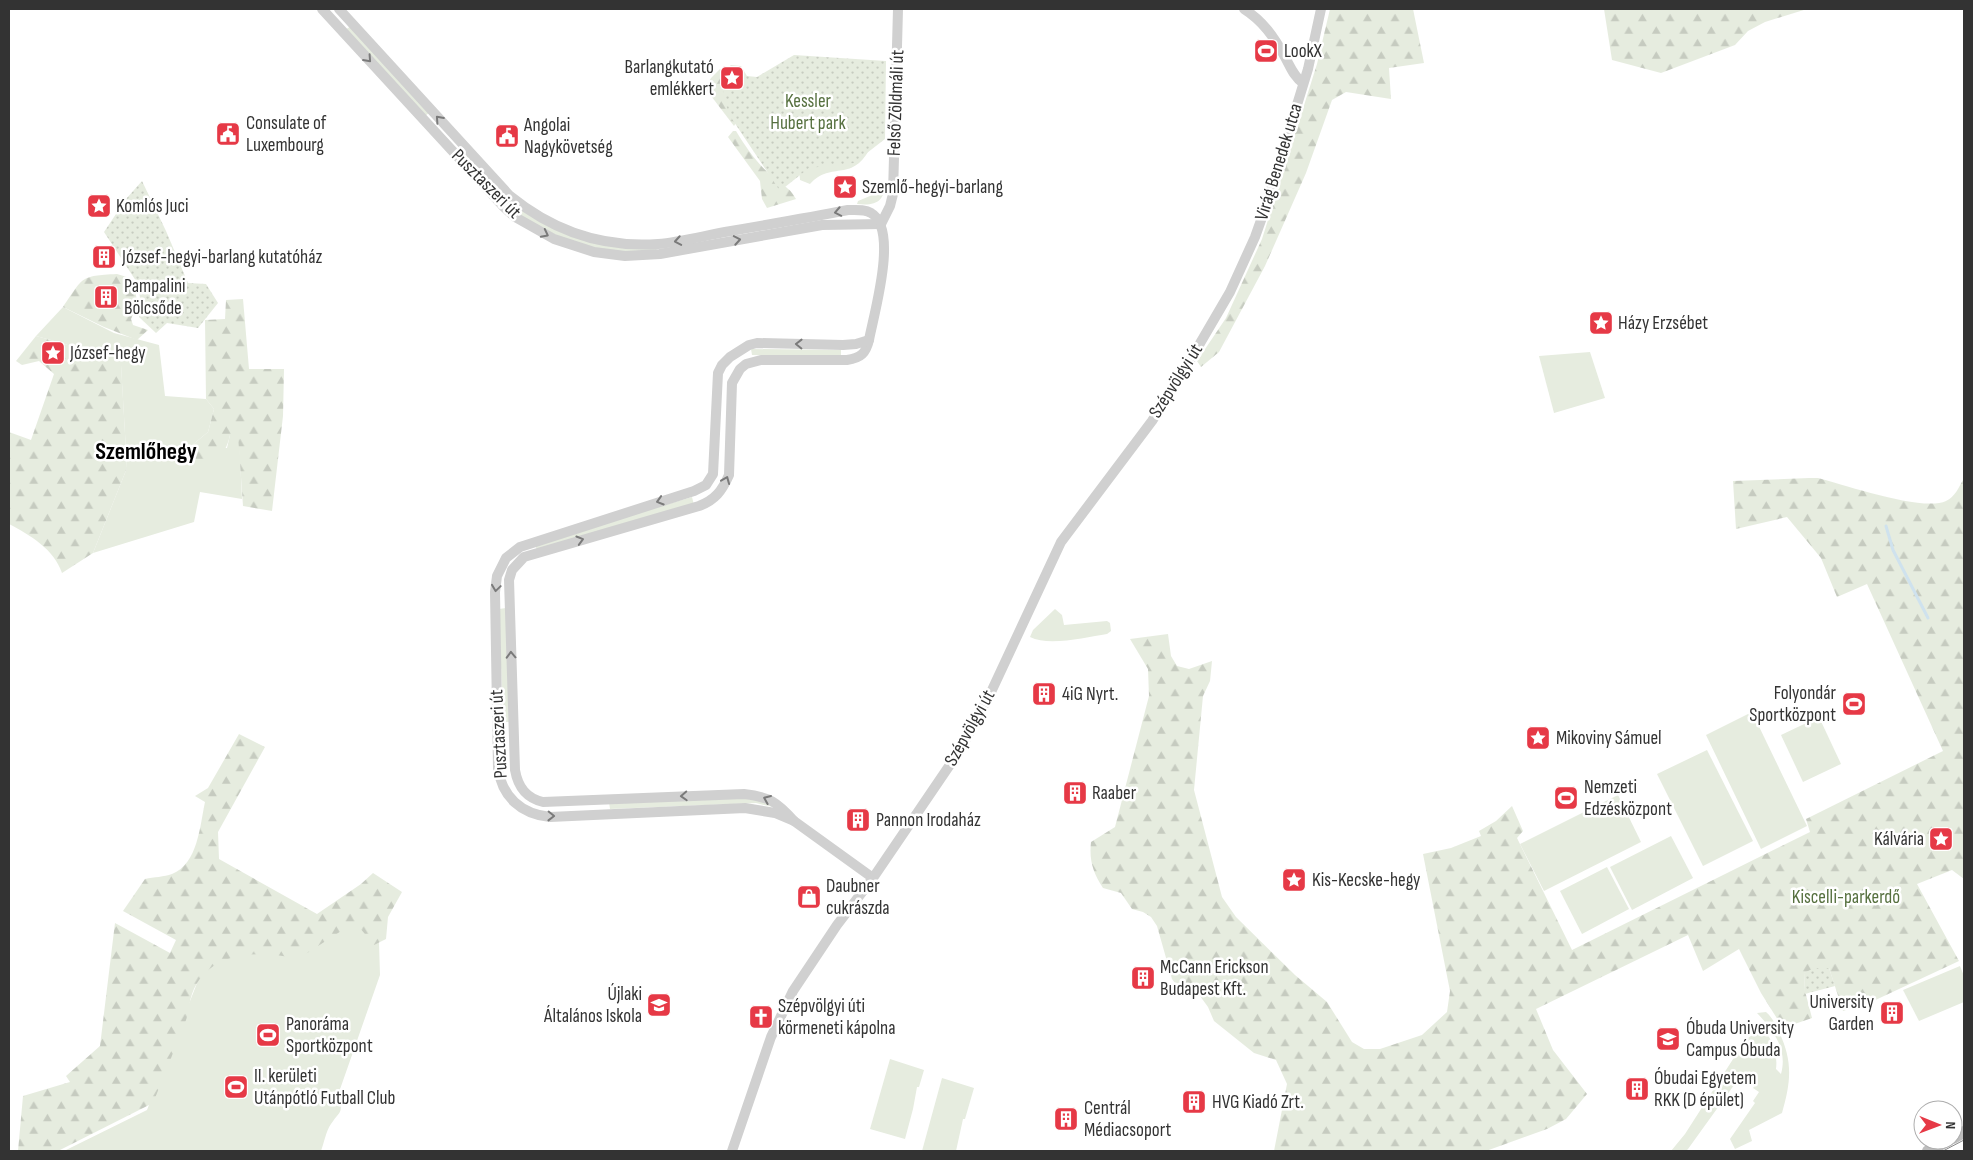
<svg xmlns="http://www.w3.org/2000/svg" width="1973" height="1160" font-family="'Sofia Sans Condensed',sans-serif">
<defs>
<pattern id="forest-firs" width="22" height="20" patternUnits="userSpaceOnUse" patternTransform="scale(1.25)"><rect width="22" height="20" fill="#e6ecdf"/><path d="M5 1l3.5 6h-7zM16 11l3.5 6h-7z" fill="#c6cbc0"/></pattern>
<pattern id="park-dots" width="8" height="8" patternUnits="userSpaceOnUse" patternTransform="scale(1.25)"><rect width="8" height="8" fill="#e6ecdf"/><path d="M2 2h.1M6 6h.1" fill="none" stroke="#c6cbc0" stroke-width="1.8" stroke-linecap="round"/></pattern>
</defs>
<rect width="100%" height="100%" fill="#fff"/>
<g fill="#e6ecdf">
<path d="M 351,26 L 430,112 L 424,117 L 345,30 Z"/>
<path d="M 871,146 C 853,184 832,160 810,184 L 800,180 L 799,169 Z"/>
<path d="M 466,152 L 547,226 L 656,247 L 657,252 L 625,254 L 577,246 L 516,214 L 461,157 Z"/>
<path d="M 885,181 C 885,202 876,206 857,204 L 858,201 L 870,196 Z"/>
<path d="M 63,307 L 114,333 L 159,345 L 165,396 L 206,399 L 214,409 L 208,432 L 191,446 L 227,448 L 230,435 L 239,435 L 242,499 L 200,492 L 194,522 L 93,553 L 127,468 L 121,365 L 62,343 L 36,336 Z"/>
<path d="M 751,349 L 841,350 L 841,357 L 752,355 Z"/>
<path d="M 1590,352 L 1605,398 L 1554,413 L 1539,356 Z"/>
<path d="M 692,497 L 694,505 L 537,551 L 535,544 Z"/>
<path d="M 506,608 L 509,722 L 503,722 L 499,609 Z"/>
<path d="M 1055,609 L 1062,615 L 1064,625 L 1107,621 L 1110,623 L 1111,631 L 1107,634 C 1086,637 1049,647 1030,637 L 1033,630 Z"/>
<path d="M 1752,712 L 1807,826 L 1761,849 L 1706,735 Z"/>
<path d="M 1819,717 L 1841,764 L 1803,782 L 1781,735 Z"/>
<path d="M 1707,750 L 1753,841 L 1703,866 L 1657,774 Z"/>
<path d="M 1618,795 L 1641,842 L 1544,891 L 1520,844 Z"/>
<path d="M 755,798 L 773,807 L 756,803 L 610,809 L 609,802 Z"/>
<path d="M 1671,836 L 1693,878 L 1632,910 L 1610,867 Z"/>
<path d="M 1607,867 L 1629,909 L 1582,934 L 1560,891 Z"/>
<path d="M 356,917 L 379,942 L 380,975 L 338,1095 C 344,1114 340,1110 331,1124 C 326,1131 324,1143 321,1151 L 64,1151 L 147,1110 L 205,963 Z"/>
<path d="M 1960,966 L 1964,976 L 1964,1002 L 1919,1021 L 1903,990 Z"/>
<path d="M 1766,1012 C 1772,1017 1776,1025 1779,1032 C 1793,1061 1791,1082 1782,1113 L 1749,1130 L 1752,1141 L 1735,1149 L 1730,1139 L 1755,1103 L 1753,1101 L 1759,1092 L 1753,1088 L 1756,1084 L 1742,1074 L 1688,1149 L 1686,1151 L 1671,1151 L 1685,1134 L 1735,1056 L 1758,1025 C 1772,1036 1778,1052 1776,1069 L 1781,1074 C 1788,1049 1773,1030 1757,1013 Z"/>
<path d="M 890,1059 L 924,1070 L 919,1087 L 917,1087 L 913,1109 L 905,1139 L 870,1129 Z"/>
<path d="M 942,1078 L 974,1088 L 965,1119 L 963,1119 L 956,1151 L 922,1151 Z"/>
</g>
<g fill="url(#forest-firs)">
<path d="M 1330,9 L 1413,9 L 1424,63 L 1389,68 L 1391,99 L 1346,92 L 1332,100 L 1306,173 L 1265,266 L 1219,352 L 1201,367 L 1197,361 L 1226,318 L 1262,239 L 1317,64 Z"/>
<path d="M 1604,9 L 1807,9 L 1765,22 L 1748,31 L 1735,45 L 1661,73 L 1612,60 Z"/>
<path d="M 720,69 L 728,72 L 740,116 L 734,126 L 705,88 L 711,78 Z"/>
<path d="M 733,131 L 736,131 C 747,149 760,168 777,180 C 787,189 789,187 796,199 L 767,208 L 762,199 L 760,181 L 728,137 Z"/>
<path d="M 117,274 L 130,278 C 137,295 140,302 131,319 L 133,325 L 148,330 L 137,340 L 104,327 L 63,307 C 84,277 79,276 117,274 Z"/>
<path d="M 243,299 L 249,369 L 284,369 L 283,416 L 272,511 L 243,506 L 238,435 L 230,435 C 222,472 195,464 165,461 L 174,446 L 191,446 L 208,432 L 214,409 L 206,399 L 205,320 L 225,319 L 226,300 Z"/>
<path d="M 36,336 L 62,343 L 121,364 L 127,468 L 93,553 L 62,573 C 54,549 30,535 9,524 L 9,432 L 31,440 L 54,374 L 39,361 L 22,365 L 16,361 Z"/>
<path d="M 1809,478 L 1818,478 C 1845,485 1923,512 1946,501 C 1955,497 1959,487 1964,478 L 1964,879 L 1952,870 L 1917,884 L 1959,961 L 1869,1003 L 1843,1011 L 1829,968 L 1804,973 L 1805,991 L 1812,1018 L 1783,1028 L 1761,993 L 1739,949 L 1703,971 L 1688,935 L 1536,1009 L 1553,1050 L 1587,1094 L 1566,1119 L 1547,1129 L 1486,1151 L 1274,1151 L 1287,1084 L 1276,1060 L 1254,1053 L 1214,1021 L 1208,1007 L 1200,996 L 1180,990 L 1172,979 L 1157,926 L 1151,917 L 1143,912 L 1132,909 L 1121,893 L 1103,888 C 1093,872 1089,861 1091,842 L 1115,827 L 1149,696 L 1148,669 L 1130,639 L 1168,634 L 1171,656 L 1177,666 L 1189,669 L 1212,661 L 1210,681 L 1203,696 L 1194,790 L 1222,897 L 1236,917 L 1295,975 L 1327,1002 L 1352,1042 L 1364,1049 L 1380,1049 L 1422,1035 L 1447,1012 L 1450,991 L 1423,854 L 1451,848 L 1481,836 L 1479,831 L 1496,821 L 1512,806 L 1523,831 L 1517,838 L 1572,950 L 1810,832 L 1806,819 L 1943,751 L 1867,584 L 1837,597 L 1821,558 L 1787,517 L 1736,529 L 1733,481 Z"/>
<path d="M 239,734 L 265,747 L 218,832 L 219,859 L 317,914 L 361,884 L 373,873 L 402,892 L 388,917 L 386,939 L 374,945 L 355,922 L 298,959 C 260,950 208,950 192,994 C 189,1002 189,1012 186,1020 C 175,1048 164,1076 153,1103 L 58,1151 L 18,1151 L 23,1096 L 70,1082 L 66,1076 L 100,1046 L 115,923 L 170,953 L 176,940 L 123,911 L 145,879 C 154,877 164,877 172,874 C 198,864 200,825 205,802 L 195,796 L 208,788 Z"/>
</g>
<g fill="url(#park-dots)">
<path d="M 794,55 L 886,61 L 885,139 L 854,163 L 809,168 L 780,191 L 732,119 L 725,103 L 726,95 L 721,89 L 726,69 L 731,65 L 741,66 L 747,76 L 757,77 Z"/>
<path d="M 142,181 L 166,231 L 188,283 L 206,284 L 218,303 L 198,328 L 167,323 L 156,333 L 139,317 L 140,298 L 138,284 L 104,232 L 126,199 Z"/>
<path d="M 1814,968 L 1829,968 L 1835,986 L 1805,994 L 1804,973 Z"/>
</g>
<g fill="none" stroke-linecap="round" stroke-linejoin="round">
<path stroke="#cfe2ee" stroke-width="3" d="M 1886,526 L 1893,550 L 1928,618"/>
<g stroke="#d0d0d0" stroke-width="10">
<path d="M 322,9 L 504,207 L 515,217 L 554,239 L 594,252 L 625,256 L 660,254 L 822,225 L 881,224"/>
<path d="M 339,9 L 510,196 C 553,231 603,248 658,244 C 680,242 703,236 725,232 C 766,225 807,218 848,210 C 856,210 865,209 871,213 C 899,229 874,313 869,340 C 866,353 861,358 847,360 L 761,360 L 746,364 L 740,369 L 732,383 L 729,475 C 722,491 715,500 699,506 L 524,557 L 512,570 L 509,580 L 515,770 C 518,787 526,798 543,802 L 744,794 C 770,797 777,802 794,821"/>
<path d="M 1244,9 C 1263,21 1274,37 1285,57 C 1290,66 1294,77 1303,83"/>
<path d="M 881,224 L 890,206 L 893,194 L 898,9"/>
<path d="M 869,340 L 856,344 L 843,345 L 757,343 L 749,345 L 730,357 L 722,365 L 718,373 L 713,474 L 706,485 L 694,491 L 520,547 L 506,558 L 497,576 L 495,592 L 498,768 C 502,797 521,814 550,817 L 745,808 L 775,813 L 794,821 L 873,878"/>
<path d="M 732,1151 L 771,1037 L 793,991 L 837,925 L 873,878 L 960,750 L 992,690 L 1061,542 L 1152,421 L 1185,369 L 1230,292 L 1255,237 L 1265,209 L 1308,69 L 1321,9"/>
</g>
<g stroke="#bdbdbd" stroke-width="12">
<path d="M 1953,1138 L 1964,1132"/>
<path d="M 1928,1151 L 1949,1140"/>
</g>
<path stroke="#888" stroke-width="1" d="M 1943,1151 L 1964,1140"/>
</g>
<defs><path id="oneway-chevron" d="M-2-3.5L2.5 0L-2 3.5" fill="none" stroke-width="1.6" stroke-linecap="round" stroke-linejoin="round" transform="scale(1.25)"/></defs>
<g stroke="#7a7a7a">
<use href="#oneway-chevron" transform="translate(368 59) rotate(48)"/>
<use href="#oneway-chevron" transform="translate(439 119) rotate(-132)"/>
<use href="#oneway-chevron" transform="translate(838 212) rotate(169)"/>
<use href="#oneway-chevron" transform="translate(545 234) rotate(27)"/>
<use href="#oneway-chevron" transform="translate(737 240) rotate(-10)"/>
<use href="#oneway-chevron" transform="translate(678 241) rotate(170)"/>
<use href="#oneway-chevron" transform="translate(799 344) rotate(-179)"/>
<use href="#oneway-chevron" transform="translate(726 480) rotate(-68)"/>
<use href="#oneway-chevron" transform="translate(660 501) rotate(163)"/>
<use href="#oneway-chevron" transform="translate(580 540) rotate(-16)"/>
<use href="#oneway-chevron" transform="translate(496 588) rotate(98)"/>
<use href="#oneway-chevron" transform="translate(511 655) rotate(-92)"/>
<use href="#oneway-chevron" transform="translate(684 796) rotate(177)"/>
<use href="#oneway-chevron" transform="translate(767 799) rotate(-157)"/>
<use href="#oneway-chevron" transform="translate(551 816) rotate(1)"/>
</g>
<defs>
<symbol id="stadium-square" viewBox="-11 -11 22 22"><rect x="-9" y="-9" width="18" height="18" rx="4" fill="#e63946" stroke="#fff"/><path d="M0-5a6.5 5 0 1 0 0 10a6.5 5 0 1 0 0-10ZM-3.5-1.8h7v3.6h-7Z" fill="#fff"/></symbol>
<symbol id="sight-square" viewBox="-11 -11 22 22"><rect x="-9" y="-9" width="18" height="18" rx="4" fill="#e63946" stroke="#fff"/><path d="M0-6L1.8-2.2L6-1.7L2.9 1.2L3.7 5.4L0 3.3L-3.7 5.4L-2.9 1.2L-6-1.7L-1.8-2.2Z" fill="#fff"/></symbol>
<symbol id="civic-square" viewBox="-11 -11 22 22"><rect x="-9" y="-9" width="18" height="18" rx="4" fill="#e63946" stroke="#fff"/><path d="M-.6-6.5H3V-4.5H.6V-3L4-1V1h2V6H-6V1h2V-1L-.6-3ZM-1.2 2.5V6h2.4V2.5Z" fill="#fff"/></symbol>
<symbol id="building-square" viewBox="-11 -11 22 22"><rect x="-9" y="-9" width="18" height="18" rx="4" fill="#e63946" stroke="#fff"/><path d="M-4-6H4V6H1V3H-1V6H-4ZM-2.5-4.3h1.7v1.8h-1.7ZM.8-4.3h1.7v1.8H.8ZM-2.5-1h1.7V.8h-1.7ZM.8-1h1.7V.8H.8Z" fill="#fff"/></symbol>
<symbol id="shop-square" viewBox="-11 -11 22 22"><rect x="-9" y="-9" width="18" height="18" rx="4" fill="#e63946" stroke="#fff"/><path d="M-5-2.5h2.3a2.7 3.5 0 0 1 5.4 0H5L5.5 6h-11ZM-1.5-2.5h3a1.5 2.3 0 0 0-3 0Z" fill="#fff"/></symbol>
<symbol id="school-square" viewBox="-11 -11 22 22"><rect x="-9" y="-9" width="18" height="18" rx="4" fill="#e63946" stroke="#fff"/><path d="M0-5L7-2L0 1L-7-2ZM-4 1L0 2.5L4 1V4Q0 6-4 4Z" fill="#fff"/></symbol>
<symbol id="church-square" viewBox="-11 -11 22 22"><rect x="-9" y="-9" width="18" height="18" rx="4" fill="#e63946" stroke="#fff"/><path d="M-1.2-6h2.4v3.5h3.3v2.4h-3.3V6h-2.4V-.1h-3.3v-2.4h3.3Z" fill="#fff"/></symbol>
<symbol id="university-square" viewBox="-11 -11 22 22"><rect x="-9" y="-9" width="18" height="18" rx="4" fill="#e63946" stroke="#fff"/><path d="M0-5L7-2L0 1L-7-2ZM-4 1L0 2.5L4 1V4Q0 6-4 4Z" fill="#fff"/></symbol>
</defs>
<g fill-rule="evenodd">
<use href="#stadium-square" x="1252" y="37" width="28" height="28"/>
<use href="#sight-square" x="718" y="64" width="28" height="28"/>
<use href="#civic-square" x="214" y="120" width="28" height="28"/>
<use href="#civic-square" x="493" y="122" width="28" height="28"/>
<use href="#sight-square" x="831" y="173" width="28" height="28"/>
<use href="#sight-square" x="85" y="192" width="28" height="28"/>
<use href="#building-square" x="90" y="243" width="28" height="28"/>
<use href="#building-square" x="92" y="283" width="28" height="28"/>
<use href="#sight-square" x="1587" y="309" width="28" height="28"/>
<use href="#sight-square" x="39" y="339" width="28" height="28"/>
<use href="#building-square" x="1030" y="680" width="28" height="28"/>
<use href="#stadium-square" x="1840" y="690" width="28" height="28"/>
<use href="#sight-square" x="1524" y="724" width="28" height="28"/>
<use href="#building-square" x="1061" y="779" width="28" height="28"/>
<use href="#stadium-square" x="1552" y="784" width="28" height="28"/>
<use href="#building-square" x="844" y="806" width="28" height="28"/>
<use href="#sight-square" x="1927" y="825" width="28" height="28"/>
<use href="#sight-square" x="1280" y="866" width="28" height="28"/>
<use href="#shop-square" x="795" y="883" width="28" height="28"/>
<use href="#building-square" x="1129" y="964" width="28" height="28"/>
<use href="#school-square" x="645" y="991" width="28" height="28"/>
<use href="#building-square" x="1878" y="999" width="28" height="28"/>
<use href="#church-square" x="747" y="1003" width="28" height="28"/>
<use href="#stadium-square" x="254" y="1021" width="28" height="28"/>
<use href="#university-square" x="1654" y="1025" width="28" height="28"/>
<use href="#stadium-square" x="222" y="1073" width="28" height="28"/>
<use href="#building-square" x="1623" y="1075" width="28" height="28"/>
<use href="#building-square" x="1180" y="1088" width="28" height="28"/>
<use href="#building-square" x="1052" y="1105" width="28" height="28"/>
</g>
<g text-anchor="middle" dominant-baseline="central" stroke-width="5" stroke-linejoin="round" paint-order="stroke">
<g font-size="19" fill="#333" stroke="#fff" text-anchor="start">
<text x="1284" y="51">LookX</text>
<text x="714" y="67" text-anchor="end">Barlangkutató<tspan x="714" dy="22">emlékkert</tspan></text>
<text x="246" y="123">Consulate of<tspan x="246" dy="22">Luxembourg</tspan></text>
<text x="524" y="125">Angolai<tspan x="524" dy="22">Nagykövetség</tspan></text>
<text x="862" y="187">Szemlő-hegyi-barlang</text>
<text x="116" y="206">Komlós Juci</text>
<text x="122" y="257">József-hegyi-barlang kutatóház</text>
<text x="124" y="286">Pampalini<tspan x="124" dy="22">Bölcsőde</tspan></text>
<text x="1618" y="323">Házy Erzsébet</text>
<text x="70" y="353">József-hegy</text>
<text x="1836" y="693" text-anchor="end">Folyondár<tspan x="1836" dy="22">Sportközpont</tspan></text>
<text x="1062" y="694">4iG Nyrt.</text>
<text x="1556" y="738">Mikoviny Sámuel</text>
<text x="1584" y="787">Nemzeti<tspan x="1584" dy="22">Edzésközpont</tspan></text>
<text x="1092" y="793">Raaber</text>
<text x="876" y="820">Pannon Irodaház</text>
<text x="1924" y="839" text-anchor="end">Kálvária</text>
<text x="1312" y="880">Kis-Kecske-hegy</text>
<text x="826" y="886">Daubner<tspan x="826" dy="22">cukrászda</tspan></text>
<text x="1160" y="967">McCann Erickson<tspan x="1160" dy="22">Budapest Kft.</tspan></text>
<text x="642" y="994" text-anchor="end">Újlaki<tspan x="642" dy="22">Általános Iskola</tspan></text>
<text x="1874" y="1002" text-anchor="end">University<tspan x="1874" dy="22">Garden</tspan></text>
<text x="778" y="1006">Szépvölgyi úti<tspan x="778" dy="22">körmeneti kápolna</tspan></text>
<text x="286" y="1024">Panoráma<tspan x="286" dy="22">Sportközpont</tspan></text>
<text x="1686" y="1028">Óbuda University<tspan x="1686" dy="22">Campus Óbuda</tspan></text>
<text x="254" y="1076">II. kerületi<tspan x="254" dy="22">Utánpótló Futball Club</tspan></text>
<text x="1654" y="1078">Óbudai Egyetem<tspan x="1654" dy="22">RKK (D épület)</tspan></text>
<text x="1212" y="1102">HVG Kiadó Zrt.</text>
<text x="1084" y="1108">Centrál<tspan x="1084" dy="22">Médiacsoport</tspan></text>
</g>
<g font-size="19" fill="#56703f" stroke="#fff">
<text x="808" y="101">Kessler<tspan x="808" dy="22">Hubert park</tspan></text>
<text x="1846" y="897">Kiscelli-parkerdő</text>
</g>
<g font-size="19" fill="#333" stroke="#fff">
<text transform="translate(896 103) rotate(-88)">Felső Zöldmáli út</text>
<text transform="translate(1279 162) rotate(-73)">Virág Benedek utca</text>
<text transform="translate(486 184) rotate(45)">Pusztaszeri út</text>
<text transform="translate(1176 381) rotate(-58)">Szépvölgyi út</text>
<text transform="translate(970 728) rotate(-61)">Szépvölgyi út</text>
<text transform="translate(499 734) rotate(-93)">Pusztaszeri út</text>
</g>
<g font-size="24" font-weight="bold" fill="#000" stroke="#fff">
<text x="146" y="451">Szemlőhegy</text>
</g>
</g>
<rect width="1973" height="1160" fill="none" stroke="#333333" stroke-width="20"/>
<g transform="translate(1938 1125) rotate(91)"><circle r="24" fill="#ffffff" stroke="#adadad"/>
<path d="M0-4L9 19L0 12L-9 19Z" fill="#e63946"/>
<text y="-8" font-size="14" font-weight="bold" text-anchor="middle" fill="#333333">N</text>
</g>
</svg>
